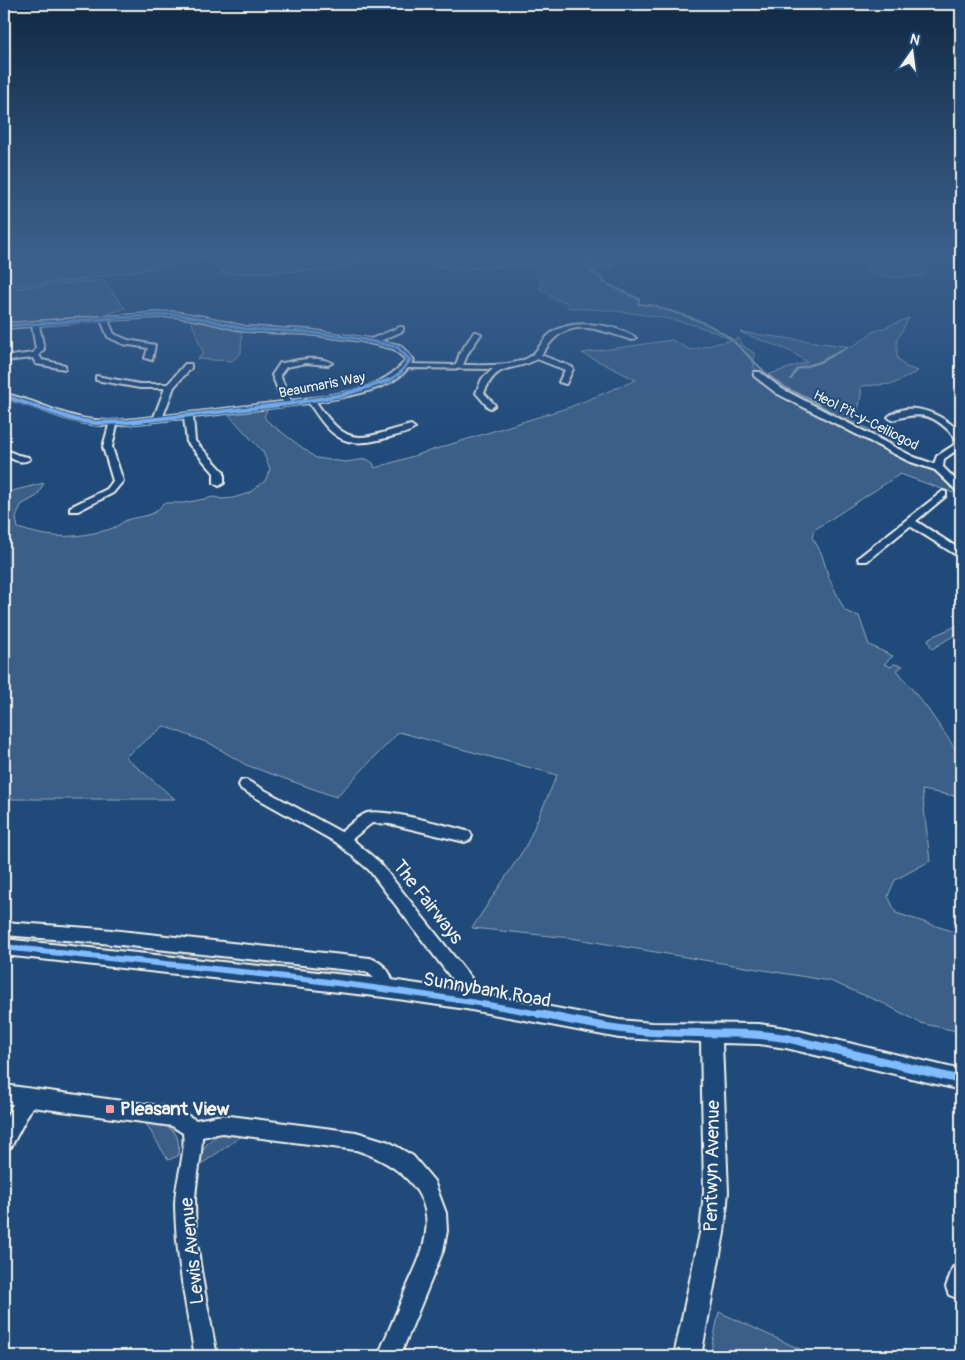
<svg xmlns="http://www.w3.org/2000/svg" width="965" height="1360" font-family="Pangolin,sans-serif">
<rect width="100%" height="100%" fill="#1f4a7a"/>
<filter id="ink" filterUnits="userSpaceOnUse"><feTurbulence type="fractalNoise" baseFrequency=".02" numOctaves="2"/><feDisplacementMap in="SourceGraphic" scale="10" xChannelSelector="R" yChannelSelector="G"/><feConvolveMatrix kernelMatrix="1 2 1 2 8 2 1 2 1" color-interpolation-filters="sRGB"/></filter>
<g filter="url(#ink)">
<g fill="#3a5f88" stroke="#97a8b8">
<path d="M 4,257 L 381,257 L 331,270 L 223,274 L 221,269 L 206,260 L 71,281 L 4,286 Z"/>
<path d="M 423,257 L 600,257 L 611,264 L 611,267 L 591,271 L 602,278 L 604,282 L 639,299 L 639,304 L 658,306 L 659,308 C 685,315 711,323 733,340 L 739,338 L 743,346 L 754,353 L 754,367 L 764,376 L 807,362 L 790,351 L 740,332 L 852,347 L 873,332 L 909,318 L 897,340 L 897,358 L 906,367 L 918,371 L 893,384 L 861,386 L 861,398 L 857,413 L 847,418 L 892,441 L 901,455 L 934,471 L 956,492 L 953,493 L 900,474 L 814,530 L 812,537 L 821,552 L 829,578 L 845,611 L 859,616 L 869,645 L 893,656 L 884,664 L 891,667 L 894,664 L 903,666 L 897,670 L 927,708 L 961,757 L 961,797 L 922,790 L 930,861 L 895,880 L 888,896 L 896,913 L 961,934 L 961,1032 L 920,1023 L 885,1004 L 830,981 L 571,938 L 472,928 L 526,846 L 557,775 L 399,732 L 336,797 L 246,765 L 211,744 L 164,726 L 125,757 L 175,799 L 4,799 L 4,493 L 44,483 L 37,496 L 21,505 L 16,518 L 18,528 C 46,537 65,539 94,533 C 100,531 107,531 113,528 C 118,526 122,522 127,520 C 141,515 155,518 163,503 L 184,503 L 214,497 L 222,499 L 233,498 L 249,493 L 265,481 L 270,469 L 263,452 L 227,413 L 268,409 L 264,416 L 267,421 L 316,458 L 345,462 L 367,459 L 373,463 L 375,468 L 570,407 L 636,380 L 582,353 L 672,340 L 690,350 L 732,340 C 693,320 649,315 606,310 C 598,309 572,309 568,307 L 567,302 L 557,300 L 540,289 L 542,285 L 536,275 L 537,269 L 526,266 L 448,269 L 424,261 Z"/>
<path d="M 869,262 L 920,263 L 926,269 L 925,274 C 912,280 872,279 864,265 Z"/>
<path d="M 103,280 L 125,308 L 106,315 L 4,323 L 4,289 Z"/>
<path d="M 191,320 L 242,332 L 241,353 L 232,361 L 197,359 L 204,353 L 201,348 Z"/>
<path d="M 956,626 L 961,626 L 961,631 L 932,649 L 928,641 L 929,638 Z"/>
<path d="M 4,932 L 49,935 L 361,971 L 361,975 L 358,976 L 272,969 L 4,939 Z"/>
<path d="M 145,1122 C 168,1125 182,1128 178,1156 L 168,1160 Z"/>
<path d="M 223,1133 L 245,1134 L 197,1167 C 201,1150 207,1139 223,1133 Z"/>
<path d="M 719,1312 L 815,1356 L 710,1356 Z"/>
</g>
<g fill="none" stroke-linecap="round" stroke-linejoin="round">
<g stroke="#9cacbb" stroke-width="2">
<path d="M 582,257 L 590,271 L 602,278 L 603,282 L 639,299 L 638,304 L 658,306 L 659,308 C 685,315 713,323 733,341 C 748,354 760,370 776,381"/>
<path d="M 791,379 L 797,369 L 820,362 L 848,347"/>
</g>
<path stroke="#9cacbb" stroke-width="2.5" d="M 774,380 L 789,390 L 808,398 L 837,416 L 890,443"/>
<defs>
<g id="minor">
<path d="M 174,312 L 205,317 L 245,327 L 307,330 L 371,339 L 400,327 L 403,327 L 403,331 L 380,341 L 400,345 L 414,360 L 411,364 L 456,365 L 460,353 L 474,332 L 477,332 L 481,334 L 468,353 L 463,365 C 483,365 510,367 528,358 C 537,353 541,342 549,335 C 568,317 617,324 636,338 L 632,340 C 608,333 578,318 556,337 C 550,342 546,349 541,355 L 572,367 L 573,369 L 566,384 L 559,382 L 565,370 L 537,359 C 512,373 498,360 484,393 L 495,405 L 491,408 L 488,407 L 476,393 L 482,379 L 493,369 L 408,368 C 390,391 344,397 316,402 C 350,451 359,438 411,425 L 415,428 C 409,433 398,435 390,437 C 345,450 333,440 309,403 L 193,417 L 195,441 L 224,472 L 224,483 L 219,486 L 214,483 L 214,473 L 187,442 L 184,418 L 117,425 L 112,447 L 123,481 L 113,493 L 78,511 L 70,511 L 70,507 L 107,489 L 113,481 L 103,447 L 109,425 C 71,426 40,406 4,398 L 4,394 C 29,398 52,411 77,417 C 101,424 129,420 154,417 L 165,388 L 140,388 L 96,380 L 96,376 L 140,384 L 168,384 L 185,364 L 191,364 L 191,368 L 174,387 L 163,416 L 283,402 L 272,375 L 280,363 L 283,363 C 297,360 319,355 332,363 L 328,365 L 306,363 L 286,367 L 280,375 L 291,401 C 329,395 380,393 406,360 L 394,349 L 361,341 L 307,334 L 245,331 L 205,321 L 174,316 L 108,320 L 114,334 L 128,340 L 155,345 L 152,360 L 145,358 L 148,348 L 123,344 L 108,337 L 101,320 L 39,325 L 44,349 L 39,355 L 42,360 L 65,365 L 65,369 L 36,364 L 33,358 L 4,361 L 4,357 L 33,353 L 36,349 L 32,326 L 4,328 L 4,324 Z"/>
<path d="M 754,372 L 760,372 L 782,389 L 914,457 L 934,464 L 937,456 L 954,445 L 955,437 C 934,414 922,411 892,420 L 888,417 C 910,398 944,415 961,433 L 961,447 L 944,459 L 943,467 L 961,485 L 961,493 L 958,492 L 935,470 L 908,461 L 776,393 L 754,376 Z"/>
<path d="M 4,449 L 18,455 L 28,457 L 30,459 C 22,465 12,459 4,455 Z"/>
<path d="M 943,491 L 946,492 L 946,496 L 916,521 L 961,550 L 961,558 L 910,526 L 867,561 L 859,561 L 858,559 L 859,557 Z"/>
<path d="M 246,780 L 341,832 C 349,826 358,816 367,813 C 384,808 450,826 470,832 L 472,836 L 470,840 L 465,842 L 390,824 L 372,823 L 352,839 L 379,862 L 471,978 L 477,991 L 472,1005 L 466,1007 L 460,1005 C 457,998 460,993 458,987 L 369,870 L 337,843 L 241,789 L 239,785 L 241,781 Z"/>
<path d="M 4,922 L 102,929 L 370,958 C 384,963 398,977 390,993 L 384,995 L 378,993 L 374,978 L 367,972 L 102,943 L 4,935 Z"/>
<path d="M 4,1085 L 174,1108 L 196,1120 L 222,1115 L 356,1132 L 389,1142 L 413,1156 L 434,1181 L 446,1213 L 447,1231 L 443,1251 L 400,1356 L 378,1356 C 387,1334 397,1312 406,1289 C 414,1271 424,1252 426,1232 C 432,1188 393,1162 356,1150 L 222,1133 L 202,1137 C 202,1159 195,1181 195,1203 C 195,1254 208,1306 217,1356 L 195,1356 C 186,1307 176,1256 175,1205 C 175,1181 186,1157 183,1133 L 172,1126 L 32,1107 L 11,1147 L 4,1149 L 4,1121 L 13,1104 L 4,1103 Z"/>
<path d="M 961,1264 L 961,1296 L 957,1298 L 949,1295 L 946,1287 L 953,1267 Z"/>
</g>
<path id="tertiary" d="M 4,939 L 384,979 L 466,991 L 619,1020 L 652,1023 L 759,1024 L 786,1028 L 961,1070 L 961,1090 L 786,1048 L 759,1044 L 722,1043 L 728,1192 L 724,1233 L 701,1356 L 674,1356 L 700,1233 L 704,1192 L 701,1042 L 619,1038 L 466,1009 L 384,997 L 4,955 Z"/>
</defs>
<use href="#minor" stroke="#f4f1e8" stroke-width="4"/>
<use href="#tertiary" stroke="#f4f1e8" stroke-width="4"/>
<use href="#minor" fill="#1f4a7a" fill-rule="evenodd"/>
<use href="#tertiary" fill="#1f4a7a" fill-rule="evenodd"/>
<defs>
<path id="cycleway-far3" d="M 4,326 L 174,314 L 205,319 L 245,329 L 307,332 L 361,339 L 397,347 L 410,360 L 400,373 L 388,381"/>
<path id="cycleway-far2" d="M 4,396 L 76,420 L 96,423 L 130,422 L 288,404 L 342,395 L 390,380"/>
<path id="cycleway-far1" d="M 4,947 C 185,967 366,981 545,1015"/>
<path id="cycleway" d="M 539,1014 C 576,1021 614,1030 652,1032 C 697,1034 742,1031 786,1038 L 961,1080"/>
</defs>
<use href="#cycleway-far3" stroke="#1f4a7a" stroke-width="5"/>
<use href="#cycleway-far2" stroke="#1f4a7a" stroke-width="6"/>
<use href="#cycleway-far1" stroke="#1f4a7a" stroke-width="9"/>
<use href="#cycleway" stroke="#1f4a7a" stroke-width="11"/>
<use href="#cycleway-far3" stroke="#80bcff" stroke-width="3"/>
<use href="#cycleway-far2" stroke="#80bcff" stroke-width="4"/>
<use href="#cycleway-far1" stroke="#80bcff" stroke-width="6"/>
<use href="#cycleway" stroke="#80bcff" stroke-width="8"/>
</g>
</g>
<linearGradient id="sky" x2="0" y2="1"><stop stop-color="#112943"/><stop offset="0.57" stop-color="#3c608d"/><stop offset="1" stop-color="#3c608d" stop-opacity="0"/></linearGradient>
<rect width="965" height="447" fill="url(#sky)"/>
<rect fill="#ff9aa2" stroke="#1f4a7a" stroke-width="2" x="105" y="1104" width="10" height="10" rx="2.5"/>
<g text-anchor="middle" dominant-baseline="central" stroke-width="4" stroke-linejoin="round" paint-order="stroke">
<g font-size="14" fill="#f4f1e8" stroke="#1f4a7a">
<text transform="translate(322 385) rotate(-11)">Beaumaris Way</text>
<text transform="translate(866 420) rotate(27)">Heol Pit-y-Ceiliogod</text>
</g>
<g font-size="19" fill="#f4f1e8" stroke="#1f4a7a">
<text transform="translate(428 902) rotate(52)">The Fairways</text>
<text transform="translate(487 990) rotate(10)">Sunnybank Road</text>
<text transform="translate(712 1166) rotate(-89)">Pentwyn Avenue</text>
<text transform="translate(192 1251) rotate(-96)">Lewis Avenue</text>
</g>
<g font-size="19" font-weight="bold" fill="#f4f1e8" stroke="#1f4a7a" text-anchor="start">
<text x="120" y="1109">Pleasant View</text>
</g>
</g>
<rect width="965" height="1360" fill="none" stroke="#1f4a7a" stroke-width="20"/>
<rect x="10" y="10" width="945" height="1340" fill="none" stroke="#f4f1e8" stroke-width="2" filter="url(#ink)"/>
<g transform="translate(912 52) rotate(14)" stroke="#1f4a7a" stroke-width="4" paint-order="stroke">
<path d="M0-4L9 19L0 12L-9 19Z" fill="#f4f1e8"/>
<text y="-8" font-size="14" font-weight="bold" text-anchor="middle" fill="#f4f1e8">N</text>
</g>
</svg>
